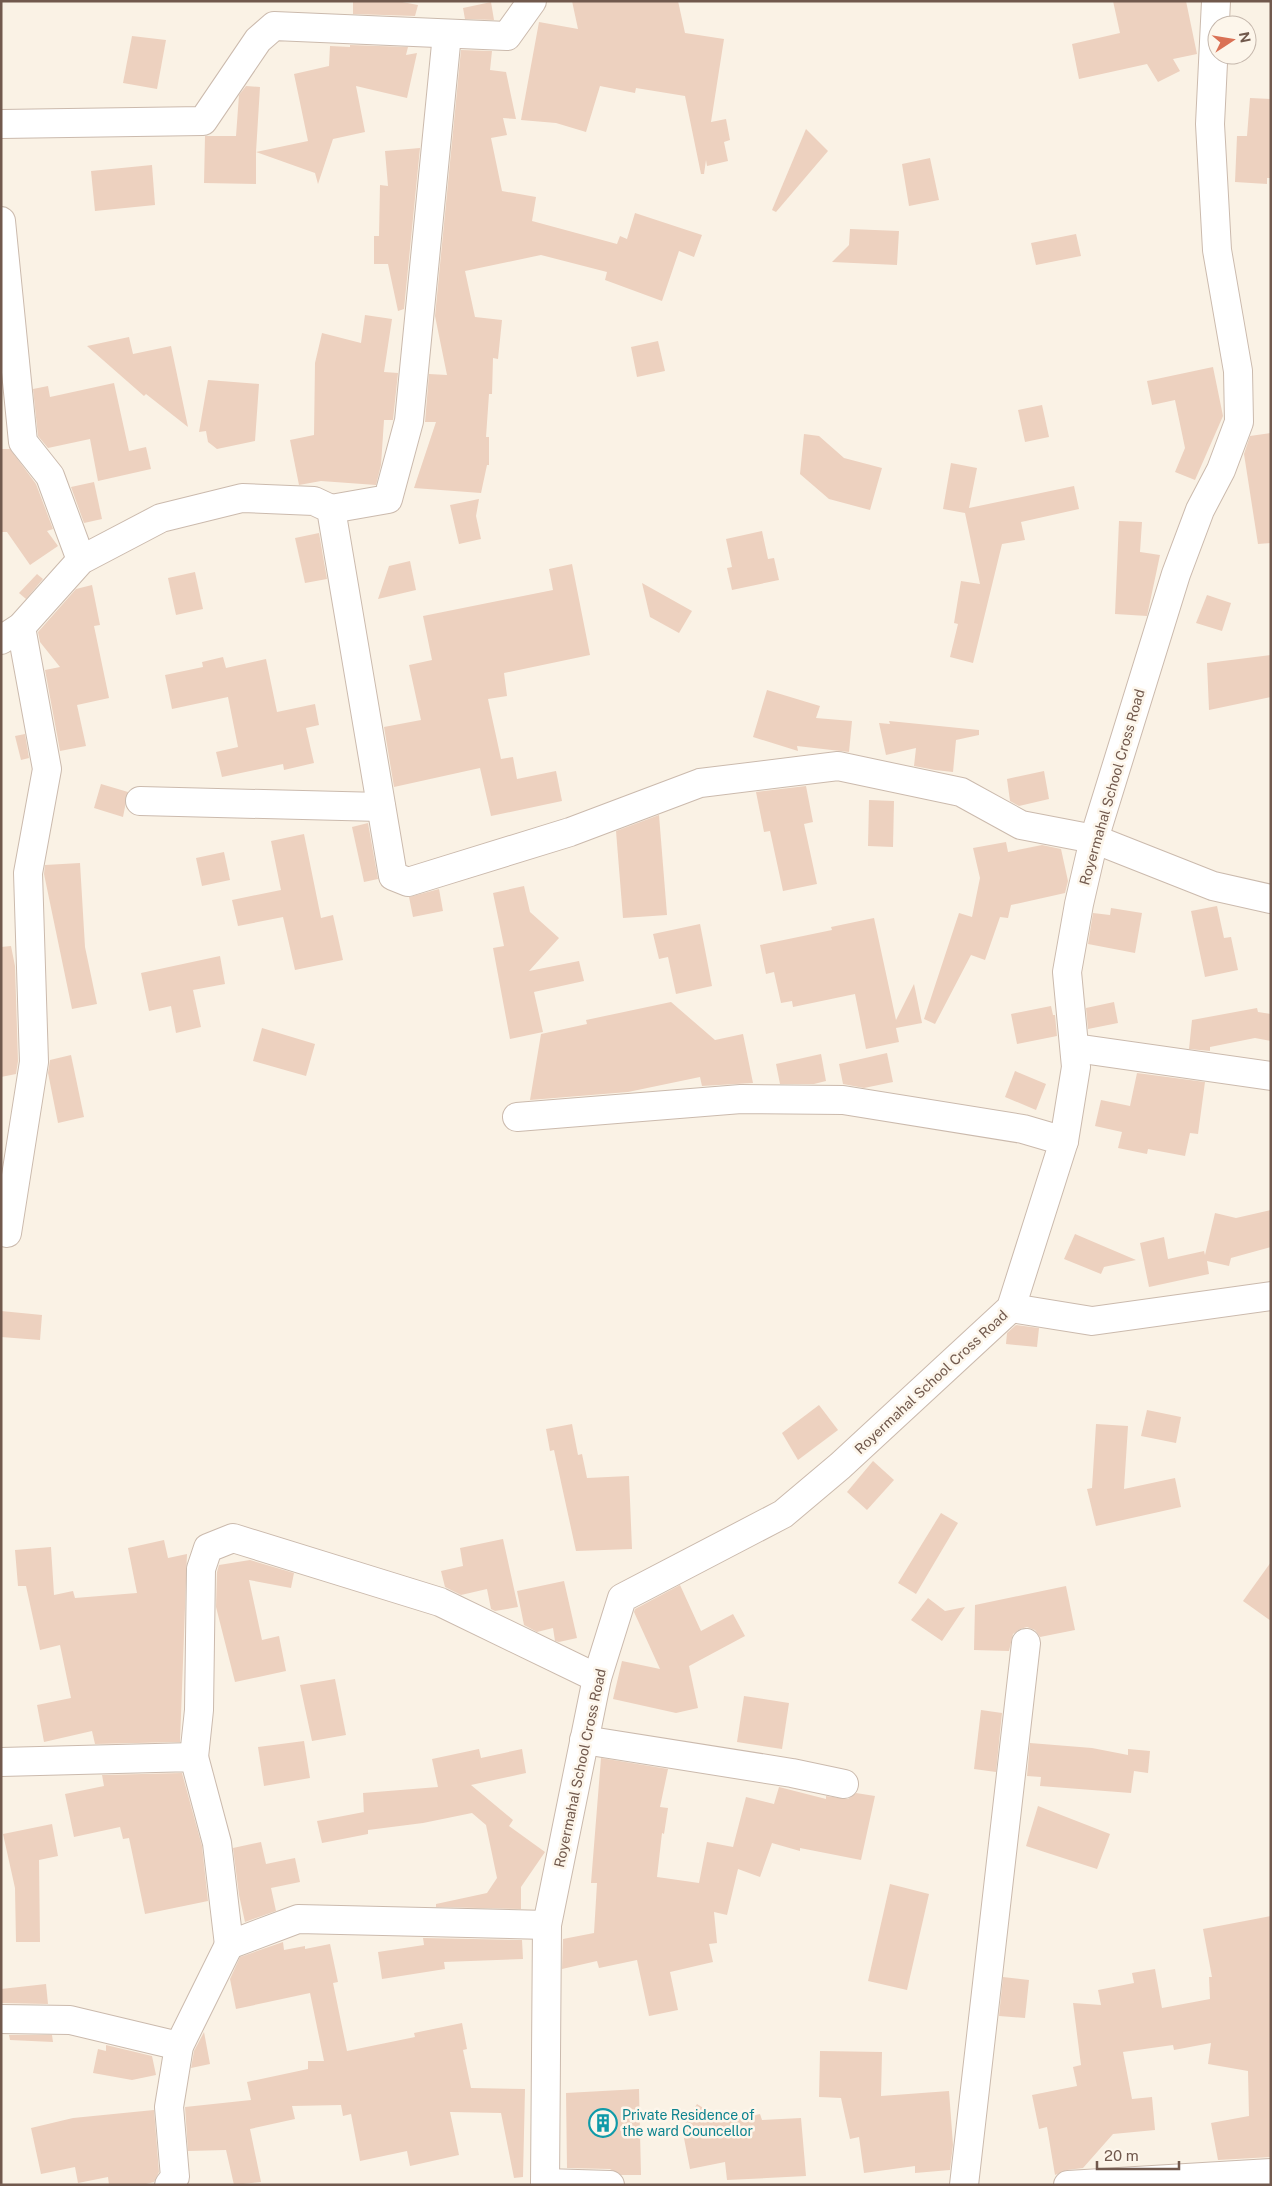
<svg xmlns="http://www.w3.org/2000/svg" width="1272" height="2186" font-family="'Public Sans',sans-serif">
<rect width="100%" height="100%" fill="#faf2e5"/>
<g fill="#edd1bf">
<path d="M 353,1 L 397,1 L 418,5 L 415,16 L 353,14 Z"/>
<path d="M 572,1 L 678,1 L 685,33 L 724,39 L 711,122 L 726,119 L 730,140 L 724,142 L 728,161 L 707,166 L 706,160 L 704,174 L 701,174 L 685,96 L 636,88 L 635,93 L 600,86 L 586,132 L 556,123 L 521,120 L 539,22 L 578,29 Z"/>
<path d="M 1113,1 L 1186,1 L 1197,54 L 1173,59 L 1180,71 L 1158,82 L 1147,64 L 1079,79 L 1072,44 L 1120,33 Z"/>
<path d="M 491,2 L 494,20 L 465,19 L 463,8 Z"/>
<path d="M 132,36 L 166,40 L 157,89 L 123,83 Z"/>
<path d="M 350,45 L 408,47 L 406,55 L 417,53 L 407,98 L 356,86 L 365,132 L 333,139 L 318,184 L 315,173 L 256,152 L 256,184 L 204,183 L 205,136 L 236,136 L 239,95 L 246,86 L 260,87 L 256,152 L 308,141 L 294,74 L 329,66 L 330,46 L 350,47 Z"/>
<path d="M 461,50 L 492,51 L 490,70 L 506,72 L 516,119 L 503,118 L 507,135 L 491,138 L 502,191 L 536,197 L 532,221 L 617,244 L 620,236 L 627,239 L 635,213 L 702,235 L 694,257 L 679,251 L 662,301 L 605,280 L 607,272 L 541,255 L 465,271 L 475,317 L 502,320 L 498,359 L 493,358 L 492,394 L 489,394 L 486,437 L 489,437 L 489,465 L 487,465 L 481,493 L 414,488 L 436,422 L 425,422 L 429,374 L 447,375 L 435,316 Z"/>
<path d="M 1250,98 L 1271,99 L 1271,178 L 1267,178 L 1267,184 L 1235,182 L 1237,136 L 1247,136 Z"/>
<path d="M 806,129 L 828,151 L 776,212 L 772,210 Z"/>
<path d="M 420,148 L 404,309 L 398,311 L 388,264 L 374,264 L 374,236 L 379,236 L 380,185 L 388,186 L 385,151 Z"/>
<path d="M 930,158 L 939,200 L 909,206 L 902,164 Z"/>
<path d="M 152,165 L 155,205 L 95,211 L 91,171 Z"/>
<path d="M 850,229 L 899,231 L 897,265 L 832,262 L 849,245 Z"/>
<path d="M 1076,234 L 1081,256 L 1036,265 L 1031,243 Z"/>
<path d="M 365,315 L 392,319 L 384,372 L 398,373 L 393,420 L 384,420 L 381,465 L 376,485 L 321,481 L 299,485 L 290,440 L 314,435 L 315,363 L 322,333 L 361,343 Z"/>
<path d="M 129,337 L 133,354 L 171,346 L 188,427 L 146,394 L 144,396 L 87,346 Z"/>
<path d="M 658,341 L 665,371 L 637,377 L 631,347 Z"/>
<path d="M 1213,367 L 1223,416 L 1195,480 L 1175,472 L 1185,448 L 1175,400 L 1152,405 L 1147,381 Z"/>
<path d="M 208,380 L 259,384 L 255,441 L 217,449 L 208,442 L 206,431 L 199,432 Z"/>
<path d="M 114,383 L 129,451 L 146,447 L 151,469 L 98,481 L 90,439 L 48,448 L 38,436 L 33,389 L 48,386 L 50,397 Z"/>
<path d="M 1042,405 L 1049,437 L 1025,442 L 1018,410 Z"/>
<path d="M 1271,433 L 1271,543 L 1258,544 L 1244,454 L 1250,436 Z"/>
<path d="M 804,434 L 819,436 L 844,458 L 882,468 L 870,510 L 829,499 L 800,474 Z"/>
<path d="M 1,449 L 10,449 L 36,484 L 53,529 L 47,531 L 58,546 L 30,565 L 7,532 L 1,532 Z"/>
<path d="M 951,463 L 977,468 L 969,508 L 1074,486 L 1079,509 L 1021,522 L 1025,540 L 1002,544 L 973,663 L 950,657 L 958,624 L 954,623 L 961,581 L 980,584 L 965,513 L 943,509 Z"/>
<path d="M 94,482 L 102,519 L 84,523 L 71,487 Z"/>
<path d="M 479,499 L 476,516 L 481,539 L 459,544 L 450,505 Z"/>
<path d="M 1119,521 L 1142,522 L 1140,552 L 1160,555 L 1147,616 L 1115,614 Z"/>
<path d="M 762,531 L 768,559 L 774,558 L 779,580 L 732,590 L 727,568 L 732,567 L 726,539 Z"/>
<path d="M 319,533 L 327,579 L 305,583 L 295,538 Z"/>
<path d="M 410,561 L 416,590 L 378,599 L 389,566 Z"/>
<path d="M 572,564 L 590,655 L 504,673 L 507,696 L 488,699 L 501,759 L 513,757 L 517,779 L 556,771 L 562,801 L 491,816 L 480,768 L 394,787 L 384,727 L 421,720 L 409,665 L 432,660 L 423,616 L 553,590 L 549,569 Z"/>
<path d="M 195,572 L 203,609 L 176,615 L 168,578 Z"/>
<path d="M 37,574 L 43,579 L 26,599 L 19,593 Z"/>
<path d="M 642,583 L 692,611 L 679,633 L 650,617 Z"/>
<path d="M 92,585 L 100,625 L 94,626 L 109,698 L 77,705 L 86,746 L 60,751 L 45,670 L 60,667 L 40,642 L 38,632 L 76,589 Z"/>
<path d="M 1207,595 L 1231,603 L 1222,631 L 1196,623 Z"/>
<path d="M 1271,655 L 1271,697 L 1209,710 L 1207,663 Z"/>
<path d="M 223,657 L 226,668 L 266,659 L 277,712 L 315,704 L 319,725 L 306,728 L 314,763 L 284,770 L 283,764 L 222,777 L 216,752 L 238,747 L 228,697 L 172,709 L 165,675 L 203,667 L 202,662 Z"/>
<path d="M 767,690 L 820,706 L 816,718 L 852,721 L 849,752 L 797,746 L 798,751 L 753,737 Z"/>
<path d="M 889,721 L 979,730 L 979,735 L 956,740 L 953,772 L 935,770 L 914,766 L 916,748 L 886,755 L 879,723 L 890,724 Z"/>
<path d="M 25,734 L 29,758 L 21,760 L 15,736 Z"/>
<path d="M 1044,771 L 1049,799 L 1019,806 L 1010,801 L 1007,779 Z"/>
<path d="M 101,784 L 128,792 L 123,817 L 94,808 Z"/>
<path d="M 806,786 L 813,822 L 804,824 L 817,884 L 783,891 L 770,831 L 764,832 L 756,792 Z"/>
<path d="M 869,800 L 894,801 L 893,847 L 868,846 Z"/>
<path d="M 659,815 L 667,915 L 623,918 L 616,831 Z"/>
<path d="M 368,823 L 378,879 L 364,882 L 352,827 Z"/>
<path d="M 304,834 L 321,918 L 333,915 L 343,960 L 295,970 L 283,917 L 238,926 L 232,900 L 281,890 L 271,841 Z"/>
<path d="M 1006,842 L 1008,852 L 1042,845 L 1061,849 L 1068,881 L 1065,893 L 1011,905 L 1008,918 L 1000,917 L 985,960 L 971,955 L 935,1024 L 924,1019 L 959,913 L 972,917 L 980,878 L 973,848 Z"/>
<path d="M 224,852 L 230,880 L 202,886 L 196,858 Z"/>
<path d="M 80,863 L 85,947 L 97,1004 L 72,1009 L 44,874 L 45,865 Z"/>
<path d="M 524,886 L 530,912 L 559,938 L 529,971 L 579,961 L 584,981 L 534,992 L 543,1032 L 510,1039 L 493,948 L 504,946 L 493,893 Z"/>
<path d="M 439,889 L 443,911 L 413,917 L 409,897 Z"/>
<path d="M 1217,906 L 1224,938 L 1231,937 L 1238,970 L 1205,977 L 1191,911 Z"/>
<path d="M 1111,908 L 1142,913 L 1135,953 L 1088,944 L 1093,913 L 1110,915 Z"/>
<path d="M 874,918 L 896,1020 L 914,984 L 922,1023 L 896,1028 L 899,1042 L 866,1049 L 855,994 L 793,1007 L 792,1001 L 781,1003 L 774,972 L 766,974 L 760,945 L 832,930 L 831,927 Z"/>
<path d="M 700,924 L 712,986 L 676,994 L 668,957 L 659,959 L 653,934 Z"/>
<path d="M 11,946 L 15,966 L 18,1061 L 16,1074 L 1,1077 L 1,947 Z"/>
<path d="M 220,956 L 225,984 L 193,990 L 201,1027 L 176,1033 L 171,1006 L 149,1011 L 141,973 Z"/>
<path d="M 671,1002 L 715,1040 L 743,1034 L 753,1083 L 702,1086 L 700,1077 L 628,1092 L 530,1100 L 541,1034 L 587,1024 L 586,1020 Z"/>
<path d="M 1114,1002 L 1118,1023 L 1088,1029 L 1086,1008 Z"/>
<path d="M 1051,1006 L 1053,1015 L 1055,1015 L 1057,1036 L 1017,1044 L 1011,1014 Z"/>
<path d="M 1257,1008 L 1258,1012 L 1271,1014 L 1271,1041 L 1255,1038 L 1210,1047 L 1210,1051 L 1189,1049 L 1192,1020 Z"/>
<path d="M 262,1028 L 315,1044 L 306,1076 L 253,1061 Z"/>
<path d="M 887,1053 L 893,1082 L 864,1088 L 843,1084 L 839,1064 Z"/>
<path d="M 821,1054 L 826,1081 L 814,1084 L 780,1084 L 776,1064 Z"/>
<path d="M 71,1055 L 84,1117 L 58,1123 L 48,1073 L 50,1060 Z"/>
<path d="M 1015,1071 L 1046,1084 L 1036,1110 L 1005,1097 Z"/>
<path d="M 1137,1073 L 1205,1082 L 1198,1134 L 1190,1133 L 1185,1156 L 1148,1149 L 1147,1154 L 1118,1148 L 1122,1132 L 1095,1126 L 1101,1100 L 1130,1106 Z"/>
<path d="M 1271,1210 L 1271,1247 L 1231,1258 L 1229,1266 L 1207,1261 L 1209,1274 L 1149,1287 L 1140,1243 L 1164,1237 L 1168,1259 L 1204,1251 L 1205,1255 L 1215,1213 L 1236,1218 Z"/>
<path d="M 1075,1234 L 1136,1260 L 1104,1267 L 1101,1274 L 1064,1259 Z"/>
<path d="M 1,1311 L 42,1315 L 40,1340 L 1,1337 Z"/>
<path d="M 1016,1325 L 1039,1328 L 1037,1347 L 1006,1344 L 1007,1333 Z"/>
<path d="M 819,1405 L 838,1430 L 798,1460 L 782,1433 Z"/>
<path d="M 1147,1410 L 1181,1417 L 1176,1443 L 1141,1436 Z"/>
<path d="M 572,1424 L 578,1455 L 582,1454 L 587,1478 L 629,1476 L 632,1549 L 576,1551 L 554,1450 L 550,1451 L 546,1429 Z"/>
<path d="M 1096,1424 L 1128,1426 L 1124,1489 L 1175,1478 L 1181,1507 L 1096,1526 L 1087,1489 L 1092,1488 Z"/>
<path d="M 873,1461 L 894,1480 L 867,1510 L 847,1492 Z"/>
<path d="M 941,1513 L 958,1523 L 916,1594 L 898,1583 Z"/>
<path d="M 503,1539 L 518,1607 L 495,1611 L 491,1609 L 487,1589 L 461,1595 L 445,1587 L 441,1571 L 463,1566 L 460,1548 Z"/>
<path d="M 164,1540 L 168,1558 L 187,1554 L 180,1742 L 95,1744 L 92,1731 L 44,1742 L 37,1705 L 71,1698 L 60,1645 L 40,1650 L 26,1586 L 18,1586 L 15,1550 L 51,1547 L 54,1595 L 73,1591 L 75,1598 L 137,1593 L 128,1548 Z"/>
<path d="M 250,1560 L 294,1573 L 291,1588 L 249,1580 L 262,1640 L 279,1636 L 286,1671 L 235,1682 L 216,1607 L 217,1572 L 219,1565 Z"/>
<path d="M 1271,1562 L 1271,1621 L 1243,1601 Z"/>
<path d="M 564,1581 L 577,1638 L 559,1642 L 555,1641 L 553,1628 L 537,1632 L 524,1625 L 517,1591 Z"/>
<path d="M 680,1585 L 701,1631 L 733,1614 L 745,1636 L 689,1666 L 698,1708 L 676,1713 L 613,1699 L 622,1661 L 660,1669 L 634,1612 L 635,1609 Z"/>
<path d="M 1066,1586 L 1075,1630 L 1040,1637 L 1035,1630 L 1027,1627 L 1020,1629 L 1013,1634 L 1009,1651 L 974,1650 L 975,1605 Z"/>
<path d="M 928,1598 L 945,1611 L 965,1607 L 942,1641 L 911,1620 Z"/>
<path d="M 335,1679 L 346,1735 L 312,1741 L 300,1685 Z"/>
<path d="M 744,1696 L 789,1703 L 782,1749 L 737,1742 Z"/>
<path d="M 981,1710 L 1002,1713 L 996,1772 L 974,1769 Z"/>
<path d="M 304,1741 L 310,1778 L 264,1786 L 258,1747 Z"/>
<path d="M 1030,1743 L 1092,1748 L 1128,1755 L 1128,1749 L 1150,1751 L 1148,1773 L 1134,1771 L 1131,1793 L 1040,1786 L 1041,1777 L 1027,1776 Z"/>
<path d="M 479,1749 L 481,1758 L 522,1749 L 526,1773 L 471,1785 L 513,1820 L 509,1826 L 545,1852 L 521,1887 L 521,1909 L 436,1907 L 436,1904 L 487,1893 L 497,1878 L 486,1825 L 472,1813 L 423,1823 L 368,1830 L 368,1834 L 322,1843 L 317,1821 L 364,1812 L 364,1816 L 363,1793 L 438,1787 L 432,1759 Z"/>
<path d="M 601,1758 L 668,1769 L 660,1807 L 668,1808 L 664,1834 L 662,1833 L 657,1877 L 699,1883 L 707,1842 L 733,1847 L 746,1797 L 774,1804 L 779,1787 L 826,1799 L 826,1796 L 848,1799 L 856,1793 L 875,1796 L 861,1860 L 800,1848 L 800,1851 L 772,1843 L 760,1877 L 738,1869 L 727,1915 L 714,1912 L 717,1943 L 709,1944 L 713,1962 L 670,1972 L 678,2010 L 649,2016 L 637,1960 L 599,1968 L 597,1961 L 562,1969 L 563,1939 L 594,1933 L 597,1883 L 591,1883 Z"/>
<path d="M 182,1773 L 202,1846 L 208,1901 L 145,1914 L 129,1838 L 123,1839 L 120,1827 L 74,1837 L 65,1794 L 104,1786 L 102,1775 Z"/>
<path d="M 1038,1806 L 1110,1834 L 1097,1869 L 1026,1846 Z"/>
<path d="M 52,1824 L 58,1856 L 39,1860 L 40,1942 L 16,1942 L 15,1888 L 3,1834 Z"/>
<path d="M 261,1842 L 266,1864 L 295,1858 L 300,1882 L 271,1888 L 276,1911 L 245,1922 L 239,1895 L 233,1848 Z"/>
<path d="M 890,1884 L 929,1894 L 907,1990 L 868,1981 Z"/>
<path d="M 1271,1916 L 1271,2157 L 1218,2160 L 1211,2123 L 1249,2116 L 1248,2071 L 1208,2064 L 1211,2043 L 1174,2050 L 1173,2045 L 1123,2052 L 1132,2099 L 1152,2097 L 1155,2130 L 1113,2134 L 1083,2168 L 1067,2170 L 1055,2175 L 1047,2127 L 1039,2129 L 1032,2095 L 1077,2086 L 1073,2067 L 1081,2065 L 1073,2003 L 1101,2005 L 1098,1990 L 1134,1983 L 1132,1973 L 1155,1969 L 1162,2008 L 1210,1999 L 1209,1977 L 1212,1977 L 1203,1929 Z"/>
<path d="M 423,1938 L 522,1940 L 523,1959 L 444,1962 L 445,1969 L 382,1979 L 378,1952 L 424,1945 Z"/>
<path d="M 283,1942 L 284,1950 L 305,1946 L 305,1949 L 330,1944 L 338,1982 L 333,1983 L 347,2051 L 415,2037 L 414,2033 L 462,2023 L 467,2049 L 463,2050 L 471,2088 L 525,2089 L 523,2177 L 514,2178 L 501,2113 L 450,2112 L 459,2155 L 410,2166 L 407,2151 L 360,2161 L 351,2114 L 343,2116 L 341,2105 L 292,2106 L 295,2119 L 250,2129 L 261,2182 L 234,2185 L 226,2150 L 188,2151 L 185,2107 L 251,2100 L 247,2082 L 308,2069 L 308,2061 L 324,2061 L 310,1993 L 236,2009 L 230,1979 L 240,1957 Z"/>
<path d="M 1003,1977 L 1029,1980 L 1025,2018 L 999,2016 Z"/>
<path d="M 46,1984 L 48,2004 L 1,2003 L 1,1989 Z"/>
<path d="M 204,2032 L 210,2064 L 191,2068 L 194,2051 Z"/>
<path d="M 9,2035 L 52,2035 L 53,2042 L 10,2040 Z"/>
<path d="M 106,2045 L 152,2056 L 156,2075 L 132,2080 L 93,2073 L 98,2049 L 106,2051 Z"/>
<path d="M 820,2051 L 882,2052 L 881,2096 L 949,2091 L 953,2145 L 950,2170 L 915,2173 L 915,2166 L 864,2173 L 859,2137 L 850,2139 L 841,2098 L 819,2097 Z"/>
<path d="M 639,2089 L 641,2175 L 621,2175 L 610,2169 L 567,2168 L 566,2093 Z"/>
<path d="M 697,2104 L 725,2122 L 760,2114 L 762,2120 L 801,2118 L 806,2176 L 727,2180 L 725,2162 L 690,2169 L 682,2128 Z"/>
<path d="M 154,2110 L 159,2172 L 154,2182 L 142,2185 L 109,2185 L 108,2177 L 78,2183 L 75,2167 L 41,2174 L 31,2128 L 73,2118 Z"/>
</g>
<g fill="none" stroke-linecap="round" stroke-linejoin="round">
<defs>
<g id="minor">
<path d="M 1,124 L 203,121 L 258,40 L 274,26 L 507,36 L 532,1"/>
<path d="M 1,221 L 23,442 L 50,476 L 81,560"/>
<path d="M 331,509 L 388,499 L 409,421 L 447,34"/>
<path d="M 1,640 L 21,627 L 81,560 L 161,518 L 242,498 L 314,501 L 331,509 L 393,876 L 408,882 L 570,832 L 700,783 L 838,766 L 961,792 L 1021,825 L 1094,839 L 1213,886 L 1271,899"/>
<path d="M 140,801 L 381,807"/>
<path d="M 1075,1048 L 1271,1076"/>
<path d="M 517,1117 L 741,1099 L 843,1100 L 1023,1129 L 1064,1141"/>
<path d="M 7,1233 L 34,1062 L 28,873 L 47,769 L 21,627"/>
<path d="M 1011,1308 L 1092,1321 L 1271,1296"/>
<path d="M 584,1740 L 792,1773 L 844,1784"/>
<path d="M 194,1757 L 199,1710 L 201,1569 L 208,1548 L 233,1538 L 440,1602 L 597,1678"/>
<path d="M 1,1762 L 194,1757 L 217,1843 L 229,1945 L 298,1919 L 547,1925"/>
<path d="M 1,2019 L 70,2020 L 179,2046"/>
<path d="M 545,2183 L 610,2185"/>
<path d="M 169,2185 L 175,2177 L 169,2107 L 179,2046 L 229,1945"/>
<path d="M 545,2185 L 547,1925 L 597,1678 L 622,1598 L 783,1514 L 840,1466 L 1011,1308 L 1064,1141 L 1076,1067 L 1067,972 L 1079,904 L 1094,839 L 1176,574 L 1200,510 L 1221,470 L 1239,422 L 1238,371 L 1217,250 L 1210,124 L 1216,1"/>
<path d="M 964,2185 L 1026,1643"/>
<path d="M 1068,2185 L 1271,2173"/>
</g>
</defs>
<use href="#minor" stroke="#cbbaad" stroke-width="30"/>
<use href="#minor" stroke="#fff" stroke-width="28"/>
</g>
<defs>
<symbol id="building-ring" viewBox="-11 -11 22 22"><circle r="9.5" fill="#fdf6eb" stroke="#0f9aa8" stroke-width="1.5"/><path d="M-4-6H4V6H1V3H-1V6H-4ZM-2.5-4.3h1.7v1.8h-1.7ZM.8-4.3h1.7v1.8H.8ZM-2.5-1h1.7V.8h-1.7ZM.8-1h1.7V.8H.8Z" fill="#0f9aa8"/></symbol>
</defs>
<g fill-rule="evenodd">
<use href="#building-ring" x="587" y="2107" width="32" height="32"/>
</g>
<g text-anchor="middle" dominant-baseline="central" stroke-width="5" stroke-linejoin="round" paint-order="stroke">
<g font-size="14" fill="#71594d" stroke="#fdf6eb">
<text transform="translate(1112 787) rotate(-74)">Royermahal School Cross Road</text>
<text transform="translate(931 1382) rotate(-43)">Royermahal School Cross Road</text>
<text transform="translate(580 1768) rotate(-78)">Royermahal School Cross Road</text>
</g>
<g font-size="14" fill="#0d838f" stroke="#fdf6eb" text-anchor="start">
<text x="622" y="2115">Private Residence of<tspan x="622" dy="16">the ward Councellor</tspan></text>
</g>
</g>
<rect width="1272" height="2186" fill="none" stroke="#71594d" stroke-width="5"/>
<g transform="translate(1232 40) rotate(78)"><circle r="24" fill="#fdf6eb" stroke="#c5b7ac"/>
<path d="M0-4L9 19L0 12L-9 19Z" fill="#da7155"/>
<text y="-8" font-size="14" font-weight="bold" text-anchor="middle" fill="#71594d">N</text>
</g>
<path d="M1097 2161v8h82v-8" fill="none" stroke="#71594d" stroke-width="2.5"/>
<text x="1104" y="2161" font-size="15" fill="#71594d" stroke="#fdf6eb" stroke-width="4" paint-order="stroke">20 m</text>
</svg>
